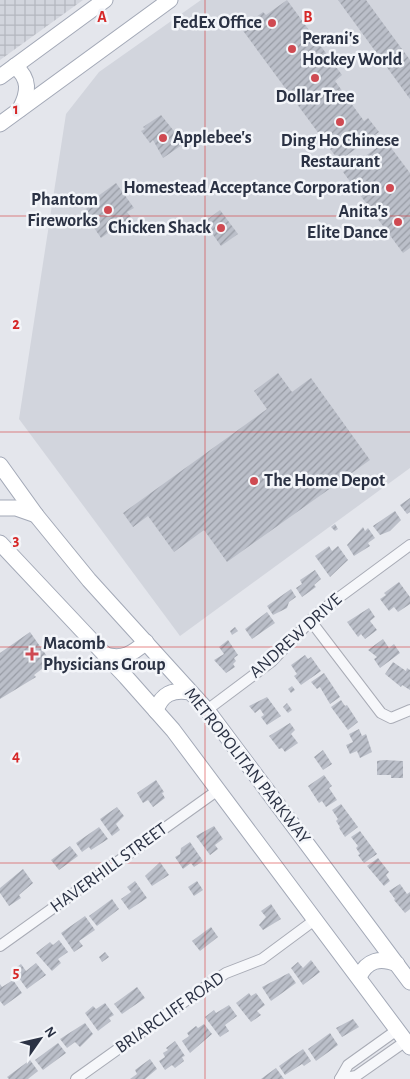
<svg xmlns="http://www.w3.org/2000/svg" width="410" height="1079" font-family="'Alegreya Sans',sans-serif">
<defs>
<pattern id="industrial-grid" width="8" height="8" patternUnits="userSpaceOnUse" patternTransform="scale(1.25)"><rect width="8" height="8" fill="#d2d5dd"/><path d="M0 4h8M4 0v8" fill="none" stroke="#b4b7bf"/></pattern>
<pattern id="building-hatch" width="6" height="6" patternUnits="userSpaceOnUse" patternTransform="scale(1.25)"><rect width="6" height="6" fill="#bbbfc9"/><path d="M-1 1l2-2M0 6l6-6M5 7l2-2" fill="none" stroke="#989ca5"/></pattern>
</defs>
<rect width="100%" height="100%" fill="#e4e6ec"/>
<path fill="#d2d5dd" d="M 201,0 L 410,0 L 410,468 L 180,636 L 19,419 L 66,114 L 99,72 Z"/>
<path fill="url(#industrial-grid)" d="M 0,0 L 83,0 L 0,60 Z"/>
<g fill="url(#building-hatch)">
<path d="M 287,0 L 342,75 L 335,81 L 364,121 L 368,118 L 379,132 L 339,161 L 241,28 L 263,12 L 266,15 Z"/>
<path d="M 338,0 L 366,0 L 410,60 L 410,99 Z"/>
<path d="M 161,115 L 182,141 L 182,145 L 163,158 L 153,140 L 150,143 L 141,131 L 145,129 L 143,127 Z"/>
<path d="M 386,141 L 410,173 L 410,248 L 403,253 L 343,172 Z"/>
<path d="M 116,183 L 134,208 L 127,212 L 131,217 L 101,238 L 86,216 L 87,204 Z"/>
<path d="M 220,210 L 238,234 L 221,246 L 204,222 Z"/>
<path d="M 278,373 L 292,392 L 311,378 L 370,460 L 227,562 L 204,530 L 174,552 L 148,516 L 133,527 L 123,513 L 267,409 L 254,391 Z"/>
<path d="M 410,498 L 410,512 L 407,514 L 400,505 Z"/>
<path d="M 395,511 L 401,520 L 390,531 L 380,535 L 373,526 Z"/>
<path d="M 335,524 L 338,529 L 335,531 L 331,527 Z"/>
<path d="M 363,527 L 365,531 L 368,528 L 375,538 L 368,543 L 370,546 L 354,556 L 347,545 Z"/>
<path d="M 329,546 L 332,551 L 338,546 L 348,560 L 330,577 L 315,556 Z"/>
<path d="M 315,570 L 321,579 L 314,585 L 316,587 L 302,597 L 296,588 L 302,584 L 300,580 Z"/>
<path d="M 399,582 L 410,597 L 410,604 L 398,612 L 394,607 L 389,611 L 380,599 L 386,595 L 384,593 Z"/>
<path d="M 291,589 L 296,597 L 289,602 L 287,608 L 273,615 L 267,606 Z"/>
<path d="M 369,608 L 375,617 L 370,621 L 377,630 L 365,639 L 361,634 L 358,637 L 347,622 Z"/>
<path d="M 267,612 L 275,623 L 252,639 L 245,629 Z"/>
<path d="M 235,627 L 238,631 L 232,635 L 230,631 Z"/>
<path d="M 30,632 L 51,662 L 34,675 L 36,677 L 0,699 L 0,653 Z"/>
<path d="M 383,639 L 389,648 L 394,644 L 400,653 L 380,668 L 374,659 L 377,657 L 368,650 Z"/>
<path d="M 228,640 L 238,655 L 234,658 L 236,661 L 233,664 L 235,667 L 226,673 L 214,660 L 224,654 L 219,647 Z"/>
<path d="M 305,655 L 308,659 L 311,657 L 321,671 L 301,685 L 294,676 L 297,674 L 291,665 Z"/>
<path d="M 393,662 L 406,671 L 407,668 L 410,670 L 410,690 L 402,685 L 401,687 L 385,674 Z"/>
<path d="M 324,673 L 340,697 L 330,704 L 320,687 L 317,689 L 311,682 Z"/>
<path d="M 292,686 L 295,690 L 291,693 L 288,689 Z"/>
<path d="M 267,697 L 281,716 L 267,725 L 261,717 L 264,715 L 260,709 L 255,713 L 249,706 Z"/>
<path d="M 341,700 L 345,706 L 347,705 L 358,722 L 348,730 L 331,707 Z"/>
<path d="M 287,703 L 292,710 L 288,713 L 283,707 Z"/>
<path d="M 290,723 L 295,730 L 291,734 L 298,743 L 285,752 L 282,748 L 279,749 L 269,736 Z"/>
<path d="M 359,729 L 362,736 L 366,734 L 372,752 L 360,758 L 357,751 L 350,754 L 346,745 L 353,742 L 349,734 Z"/>
<path d="M 323,750 L 332,764 L 323,770 L 314,757 Z"/>
<path d="M 384,760 L 403,761 L 403,778 L 391,778 L 391,775 L 377,775 L 377,761 Z"/>
<path d="M 324,775 L 332,786 L 329,788 L 337,800 L 326,807 L 322,801 L 319,803 L 308,786 Z"/>
<path d="M 156,780 L 164,792 L 162,793 L 165,798 L 153,807 L 148,800 L 143,803 L 137,793 Z"/>
<path d="M 341,804 L 358,827 L 345,837 L 339,828 L 340,827 L 336,821 L 338,819 L 332,810 Z"/>
<path d="M 117,807 L 124,816 L 116,824 L 120,830 L 112,836 L 100,819 Z"/>
<path d="M 214,826 L 223,839 L 215,845 L 218,849 L 210,855 L 196,836 Z"/>
<path d="M 99,827 L 108,839 L 91,850 L 89,847 L 82,852 L 76,843 Z"/>
<path d="M 360,831 L 377,854 L 364,863 L 358,855 L 360,854 L 356,848 L 358,846 L 351,837 Z"/>
<path d="M 190,842 L 203,861 L 194,867 L 191,863 L 183,869 L 175,857 L 180,854 L 181,848 Z"/>
<path d="M 70,846 L 78,856 L 59,870 L 51,860 Z"/>
<path d="M 378,858 L 389,872 L 386,875 L 390,881 L 384,886 L 367,866 Z"/>
<path d="M 160,862 L 169,875 L 152,886 L 145,876 Z"/>
<path d="M 23,869 L 33,883 L 19,895 L 21,898 L 9,906 L 0,893 L 0,888 Z"/>
<path d="M 135,881 L 147,898 L 129,910 L 121,899 L 131,892 L 127,887 Z"/>
<path d="M 197,881 L 203,890 L 194,896 L 188,887 Z"/>
<path d="M 400,884 L 407,894 L 410,892 L 410,909 L 405,913 L 394,900 L 395,899 L 389,891 Z"/>
<path d="M 112,899 L 119,909 L 97,926 L 89,916 Z"/>
<path d="M 271,904 L 281,919 L 263,930 L 259,925 L 266,917 L 261,911 Z"/>
<path d="M 85,916 L 95,930 L 79,941 L 83,946 L 74,952 L 61,933 Z"/>
<path d="M 211,927 L 218,937 L 200,951 L 192,941 Z"/>
<path d="M 59,940 L 68,952 L 58,959 L 61,963 L 52,971 L 36,953 L 50,942 L 53,945 Z"/>
<path d="M 105,952 L 109,957 L 102,962 L 99,957 Z"/>
<path d="M 311,960 L 320,972 L 303,985 L 291,968 L 298,962 L 303,968 Z"/>
<path d="M 36,963 L 46,975 L 27,989 L 13,970 L 21,964 L 26,971 Z"/>
<path d="M 289,973 L 296,983 L 271,1001 L 262,987 Z"/>
<path d="M 13,980 L 22,993 L 4,1006 L 0,1001 L 0,984 L 2,987 Z"/>
<path d="M 137,987 L 145,998 L 122,1014 L 114,1004 Z"/>
<path d="M 249,993 L 251,996 L 256,993 L 265,1005 L 257,1011 L 261,1015 L 251,1022 L 236,1003 Z"/>
<path d="M 105,1003 L 114,1015 L 109,1018 L 111,1021 L 98,1031 L 85,1013 L 93,1006 L 96,1009 Z"/>
<path d="M 229,1005 L 237,1016 L 225,1025 L 229,1031 L 220,1037 L 205,1017 L 214,1010 L 216,1013 Z"/>
<path d="M 353,1019 L 359,1027 L 342,1037 L 336,1028 Z"/>
<path d="M 85,1023 L 93,1034 L 80,1047 L 75,1042 L 67,1048 L 60,1039 Z"/>
<path d="M 204,1024 L 212,1034 L 190,1053 L 182,1041 L 189,1036 L 187,1033 L 196,1026 L 198,1028 Z"/>
<path d="M 330,1033 L 338,1045 L 316,1061 L 308,1049 Z"/>
<path d="M 175,1041 L 185,1056 L 182,1057 L 184,1061 L 175,1068 L 172,1065 L 165,1070 L 159,1061 L 165,1057 L 163,1053 L 168,1050 L 166,1048 Z"/>
<path d="M 58,1043 L 66,1053 L 43,1070 L 35,1060 Z"/>
<path d="M 303,1049 L 311,1061 L 304,1066 L 302,1064 L 285,1075 L 279,1066 Z"/>
<path d="M 150,1059 L 157,1069 L 145,1079 L 130,1079 L 137,1074 L 135,1070 Z"/>
<path d="M 30,1060 L 38,1071 L 28,1079 L 9,1079 L 7,1077 Z"/>
<path d="M 276,1068 L 284,1079 L 261,1079 Z"/>
</g>
<g fill="none" stroke-linecap="round" stroke-linejoin="round">
<defs>
<g id="street">
<path d="M 310,620 L 381,713 L 391,718 L 410,710"/>
<path d="M 207,710 L 271,662 L 318,613 L 410,545"/>
<path d="M 0,946 L 218,790"/>
<path d="M 76,1079 L 212,982 L 226,973 L 262,959 L 316,919"/>
<path d="M 340,1079 L 348,1065 L 397,1030"/>
<path d="M 340,1079 L 356,1076 L 406,1041"/>
</g>
<g id="primary">
<path d="M 15,66 C 30,79 29,92 20,109"/>
<path d="M 0,77 L 105,0"/>
<path d="M 0,124 L 170,0"/>
<path d="M 0,465 L 36,515 L 89,580 L 207,710 L 410,982"/>
<path d="M 0,508 L 16,508 L 36,515"/>
<path d="M 0,543 L 126,677 L 173,730 L 410,1047"/>
<path d="M 105,655 C 123,660 132,654 146,642"/>
<path d="M 156,711 C 161,694 173,689 190,692"/>
<path d="M 359,977 C 367,960 380,957 397,964"/>
</g>
</defs>
<use href="#street" stroke="#a9acb6" stroke-width="12"/>
<use href="#primary" stroke="#a3a9b7" stroke-width="17"/>
<use href="#street" stroke="#f6f7fa" stroke-width="10"/>
<use href="#primary" stroke="#fff" stroke-width="15"/>
</g>
<path fill="none" stroke="#d62828" stroke-width="1" stroke-opacity="0.55" d="M 205,0 L 205,1079M 0,216 L 410,216M 0,432 L 410,432M 0,647 L 410,647M 0,863 L 410,863"/>
<g fill="#cf4a52" stroke="#f3f5f9" stroke-width="2">
<circle cx="272" cy="23" r="5"/>
<circle cx="292" cy="49" r="5"/>
<circle cx="315" cy="78" r="5"/>
<circle cx="340" cy="122" r="5"/>
<circle cx="163" cy="138" r="5"/>
<circle cx="390" cy="188" r="5"/>
<circle cx="108" cy="210" r="5"/>
<circle cx="398" cy="222" r="5"/>
<circle cx="221" cy="228" r="5"/>
<circle cx="254" cy="481" r="5"/>
<path d="M29.5 646.5h5v5h5v5h-5v5h-5v-5h-5v-5h5z"/>
</g>
<g text-anchor="middle" dominant-baseline="central" stroke-width="5" stroke-linejoin="round" paint-order="stroke">
<g font-size="18" font-weight="bold" fill="#2b3244" stroke="#f3f5f9" text-anchor="end">
<text x="262" y="23">FedEx Office</text>
<text x="302" y="39" text-anchor="start">Perani's<tspan x="302" dy="21">Hockey World</tspan></text>
<text x="315" y="97" text-anchor="middle">Dollar Tree</text>
<text x="173" y="138" text-anchor="start">Applebee's</text>
<text x="340" y="141" text-anchor="middle">Ding Ho Chinese<tspan x="340" dy="21">Restaurant</tspan></text>
<text x="380" y="188">Homestead Acceptance Corporation</text>
<text x="98" y="200">Phantom<tspan x="98" dy="21">Fireworks</tspan></text>
<text x="388" y="212">Anita's<tspan x="388" dy="21">Elite Dance</tspan></text>
<text x="211" y="228">Chicken Shack</text>
<text x="264" y="481" text-anchor="start">The Home Depot</text>
<text x="43" y="644" text-anchor="start">Macomb<tspan x="43" dy="21">Physicians Group</tspan></text>
</g>
<g font-size="18" fill="#2b3244" stroke="#f3f5f9">
<text transform="translate(296 636) rotate(-42)">ANDREW DRIVE</text>
<text transform="translate(247 766) rotate(52)">METROPOLITAN PARKWAY</text>
<text transform="translate(109 868) rotate(-36)">HAVERHILL STREET</text>
<text transform="translate(170 1013) rotate(-35)">BRIARCLIFF ROAD</text>
</g>
</g>
<g font-size="16" text-anchor="middle" font-weight="bold" fill="#d62828" stroke="#f3f5f9" stroke-width="5" stroke-linejoin="round" paint-order="stroke">
<text x="102" y="22">A</text>
<text x="308" y="22">B</text>
<text x="16" y="114">1</text>
<text x="16" y="329">2</text>
<text x="16" y="545">3</text>
<text x="16" y="761">4</text>
<text x="16" y="977">5</text>
</g>
<g transform="translate(40 1039) rotate(56)" stroke="#f3f5f9" stroke-width="4" paint-order="stroke">
<path d="M0-4L9 19L0 12L-9 19Z" fill="#2b3244"/>
<text y="-8" font-size="14" font-weight="bold" text-anchor="middle" fill="#2b3244">N</text>
</g>
</svg>
